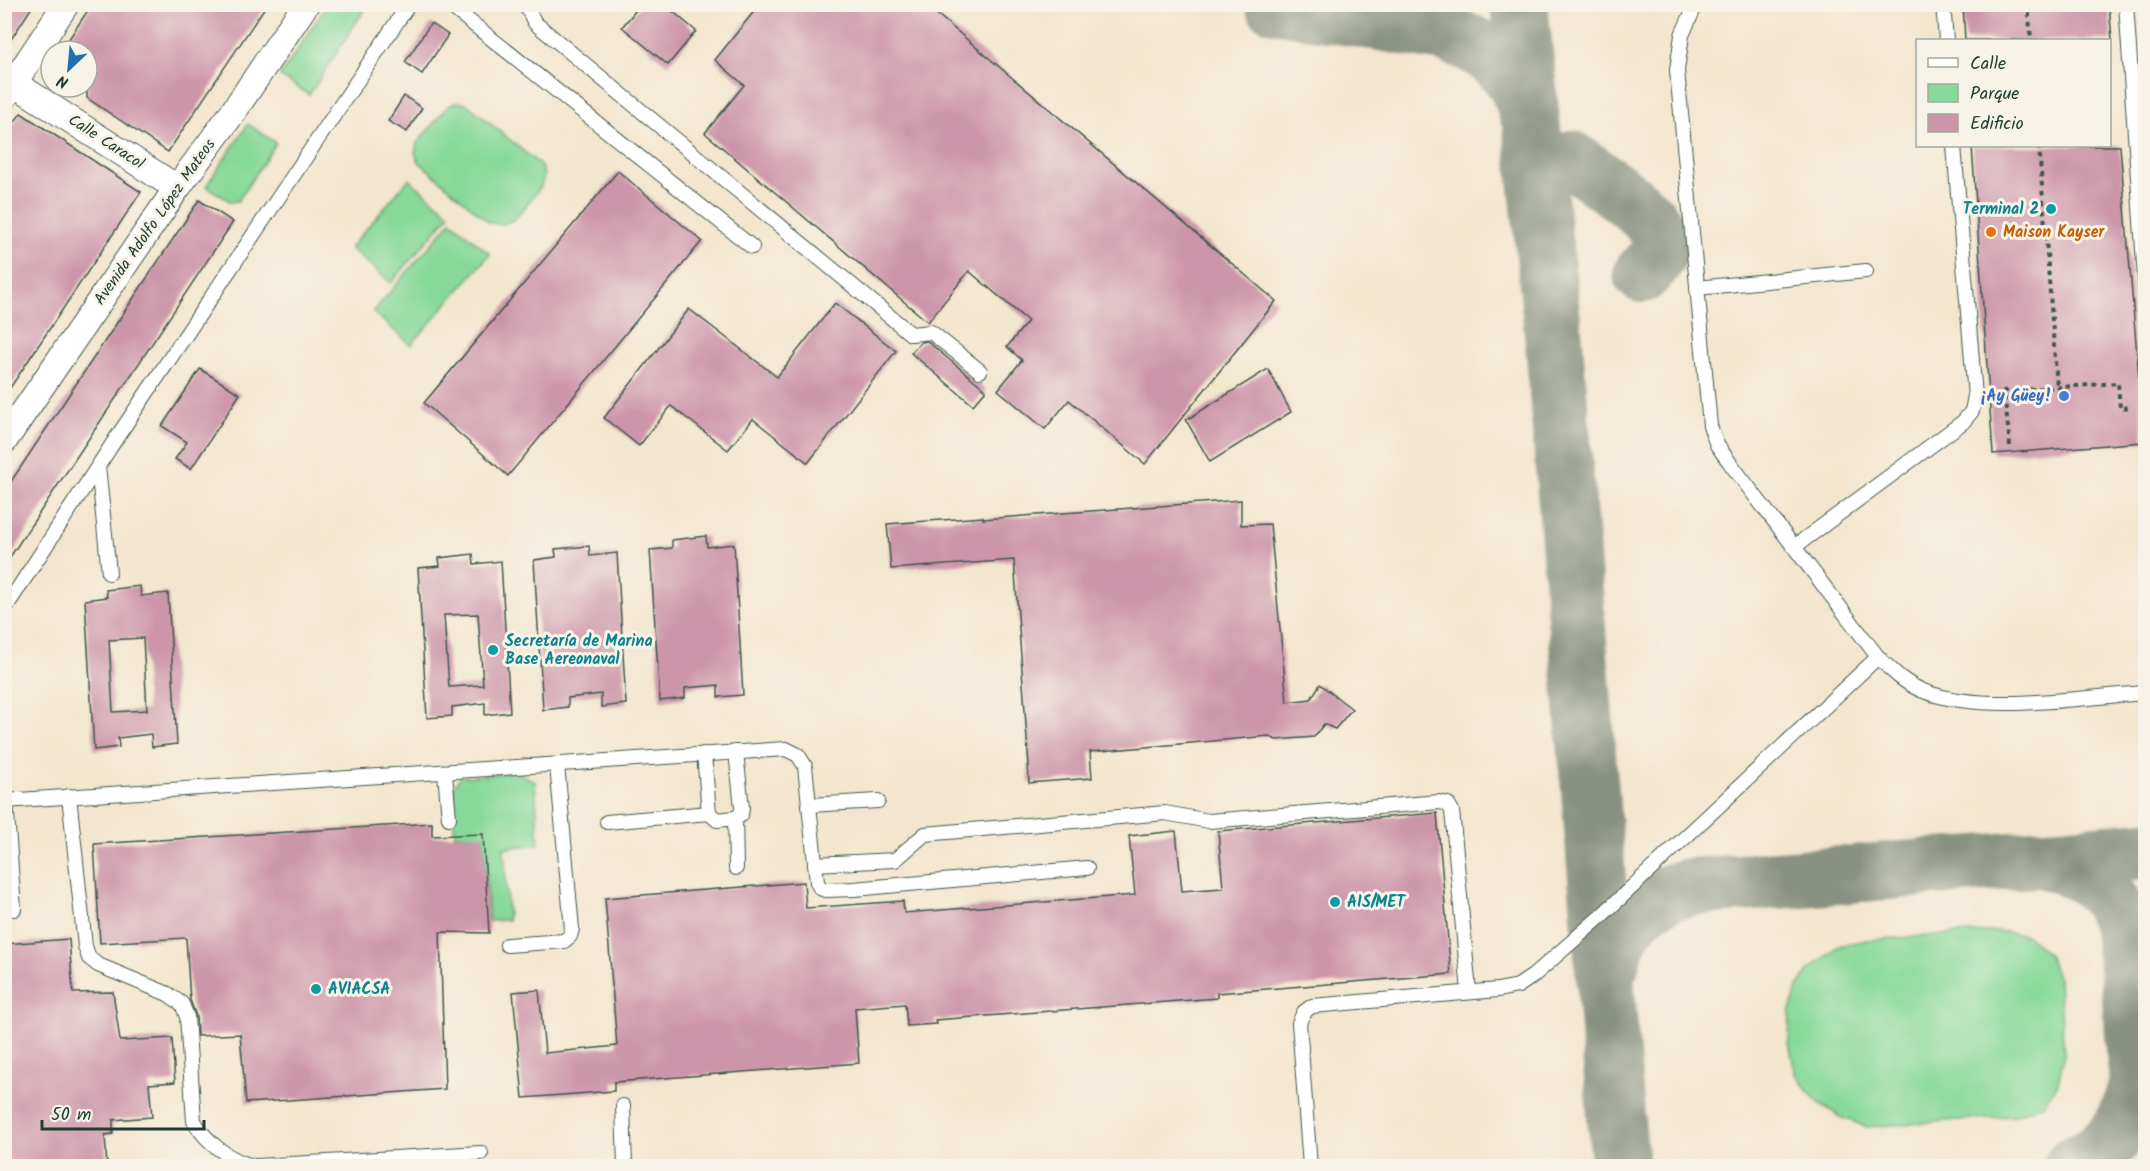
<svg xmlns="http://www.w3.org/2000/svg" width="2150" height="1171" font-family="Kalam,sans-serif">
<rect width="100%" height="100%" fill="#f7f3e8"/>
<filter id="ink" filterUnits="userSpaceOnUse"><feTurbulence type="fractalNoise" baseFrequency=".0167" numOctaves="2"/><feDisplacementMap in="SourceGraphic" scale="12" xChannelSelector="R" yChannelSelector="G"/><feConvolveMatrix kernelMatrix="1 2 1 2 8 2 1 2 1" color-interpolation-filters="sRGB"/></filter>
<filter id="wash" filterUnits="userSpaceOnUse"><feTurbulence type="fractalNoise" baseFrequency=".008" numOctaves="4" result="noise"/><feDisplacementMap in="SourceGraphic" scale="24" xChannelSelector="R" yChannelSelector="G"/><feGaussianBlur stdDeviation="1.35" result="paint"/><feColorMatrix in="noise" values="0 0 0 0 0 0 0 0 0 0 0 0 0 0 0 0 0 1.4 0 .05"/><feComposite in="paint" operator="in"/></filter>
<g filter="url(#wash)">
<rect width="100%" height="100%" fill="#f3e6ce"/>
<g fill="#87d999" stroke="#538b66" stroke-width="1.5">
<path d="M 365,5 L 367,6 L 309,95 L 280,76 L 327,5 Z"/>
<path d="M 457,102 L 467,104 L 540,165 L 544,175 L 541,187 L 514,220 L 503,224 L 490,223 L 419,162 L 415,153 L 417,143 L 448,106 Z"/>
<path d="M 248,124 L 276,143 L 238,201 L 231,202 L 206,186 Z"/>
<path d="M 409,179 L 450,214 L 391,283 L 350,248 Z"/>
<path d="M 451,221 L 490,254 L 411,345 L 373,312 Z"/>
<path d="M 516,772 L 535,781 L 539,844 L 504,848 L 508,920 L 489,921 L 483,835 L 455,835 C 454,818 446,790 461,777 Z"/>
<path d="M 1998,931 L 2026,935 L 2048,954 L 2059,982 L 2064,1054 L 2058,1084 L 2044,1104 L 2013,1116 L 1867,1127 L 1841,1117 L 1819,1103 L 1806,1089 L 1795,1072 L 1789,1042 L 1790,1011 L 1798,987 L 1808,971 L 1839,946 L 1867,940 Z"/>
</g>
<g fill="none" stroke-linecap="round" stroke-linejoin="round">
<g stroke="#899281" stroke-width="58">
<path d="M 1274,4 L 1443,33 C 1484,45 1517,69 1527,112"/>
<path d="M 1519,4 L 1554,342 L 1620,1166"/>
<path d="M 1571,159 C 1590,173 1653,212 1659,234 C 1664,251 1654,263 1642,274"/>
<path d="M 2037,858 C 2117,877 2123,913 2130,987 C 2133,1019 2135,1051 2138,1083 L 2146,1103"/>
<path d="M 1606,980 C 1617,928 1637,898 1691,887 L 2146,850"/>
<path d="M 2072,1166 C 2114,1149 2126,1125 2138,1083"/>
</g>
</g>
<g id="blocks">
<g fill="#cc95a9" fill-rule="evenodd">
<path d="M 4,4 L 34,4 L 4,50 Z"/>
<path d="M 92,4 L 267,4 L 168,152 L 87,98 L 87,51 L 61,51 Z"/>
<path d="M 641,4 L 664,4 L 696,31 L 668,65 L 622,27 Z"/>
<path d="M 760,4 L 925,4 L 1276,301 L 1145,464 L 1069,400 L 1045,429 L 998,390 L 1022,360 L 1007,347 L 1028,321 L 969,271 L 928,322 L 705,133 L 744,85 L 715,60 Z"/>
<path d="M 1963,4 L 2109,4 L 2112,40 L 1965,40 Z"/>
<path d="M 431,23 L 448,35 L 422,74 L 405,62 Z"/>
<path d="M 404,96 L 422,108 L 407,132 L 388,121 Z"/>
<path d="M 21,113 L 141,192 L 4,397 L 4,137 Z"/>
<path d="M 1972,146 L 2120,146 L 2144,442 L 1993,454 Z"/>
<path d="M 618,171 L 702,241 L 508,476 L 424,403 Z"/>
<path d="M 199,200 L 233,222 L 4,566 L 4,492 Z"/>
<path d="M 835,303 L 896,351 L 808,463 L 753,419 L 728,450 L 671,406 L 639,446 L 604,418 L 689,309 L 777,377 Z"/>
<path d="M 927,341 L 986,390 L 973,405 L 911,353 L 921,342 Z"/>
<path d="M 200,369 L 240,394 L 191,469 L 175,459 L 187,442 L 162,426 Z"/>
<path d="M 1268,369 L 1291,412 L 1210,462 L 1186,420 Z"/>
<path d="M 1241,500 L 1241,525 L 1270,524 L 1287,702 L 1311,699 L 1320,684 L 1352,709 L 1335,729 L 1324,724 L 1314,737 L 1276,740 L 1269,736 L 1090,752 L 1092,778 L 1029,783 L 1028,766 L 1029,766 L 1014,560 L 891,569 L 887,524 L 983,517 L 983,519 Z"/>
<path d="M 706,536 L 707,547 L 734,544 L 743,695 L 718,697 L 718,685 L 685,688 L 685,698 L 660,701 L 650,550 L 672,548 L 672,540 Z"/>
<path d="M 589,546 L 590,556 L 617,553 L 626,704 L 601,707 L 601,694 L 568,698 L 568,707 L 543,710 L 534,560 L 556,557 L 555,549 Z"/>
<path d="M 473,554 L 474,564 L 501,561 L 510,712 L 485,715 L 485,703 L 452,707 L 452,716 L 427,718 L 418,568 L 440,566 L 439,558 ZM 478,614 L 483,685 L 449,687 L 444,615 Z"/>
<path d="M 140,586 L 141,596 L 168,593 L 177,744 L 152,747 L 151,734 L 118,738 L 119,747 L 94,750 L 85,600 L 107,597 L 106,590 ZM 143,638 L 147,710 L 113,712 L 109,640 Z"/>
<path d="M 1437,813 L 1451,974 L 1217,993 L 1217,998 L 935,1020 L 936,1024 L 907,1026 L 905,1004 L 855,1008 L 859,1063 L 614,1082 L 614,1091 L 523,1098 L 513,992 L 539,990 L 545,1053 L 617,1046 L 605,898 L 804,882 L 806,908 L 903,901 L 904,913 L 1135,895 L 1129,836 L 1176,831 L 1182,891 L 1223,888 L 1218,831 Z"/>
<path d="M 432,823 L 432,836 L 483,834 L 489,933 L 440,932 L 445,1089 L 246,1103 L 240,1034 L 197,1036 L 196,1016 L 190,1000 L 186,938 L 100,943 L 94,844 Z"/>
<path d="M 69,939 L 73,993 L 113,992 L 120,1041 L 172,1038 L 175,1082 L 149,1084 L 152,1117 L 113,1120 L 113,1134 L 105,1135 L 107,1167 L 4,1167 L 4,944 Z"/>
</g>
</g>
</g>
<g filter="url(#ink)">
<use href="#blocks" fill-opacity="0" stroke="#3f564b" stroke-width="1.5"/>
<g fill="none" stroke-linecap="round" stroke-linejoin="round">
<defs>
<g id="lane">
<path d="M 448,4 L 752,247"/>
<path d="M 525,4 L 535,23 L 911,334 L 931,332 L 980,371"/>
<path d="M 1696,4 L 1682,35 L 1677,70 L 1710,426 L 1717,445 L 1730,463 L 1878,657"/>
<path d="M 1943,4 L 1946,40"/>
<path d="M 2126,4 L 2146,293"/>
<path d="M 1697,288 L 1866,271"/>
<path d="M 98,466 L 109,573"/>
<path d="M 1794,547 L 1963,422 L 1972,411 L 1975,396 L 1954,146"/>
<path d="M 4,610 L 119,434 L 409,4"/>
<path d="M 704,754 L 709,813 L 717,820 L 735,818 L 741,815 L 742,808 L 736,752"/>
<path d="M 445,773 L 449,818"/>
<path d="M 69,796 L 85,946 L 89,958 L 98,965 L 168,994 L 182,1004 L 187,1017 L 194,1121 C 206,1142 230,1161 254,1166"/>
<path d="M 4,801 L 786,749 L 798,755 L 805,766 L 817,882 L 820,888 L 825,890 L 854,889 L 1087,868"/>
<path d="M 6,801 L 14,909"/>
<path d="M 809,805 L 878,801"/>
<path d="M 735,818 L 736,868"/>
<path d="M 607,822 L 709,813"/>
<path d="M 815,864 L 895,860 L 925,834 L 1165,813 L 1209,821 L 1439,802 L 1448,804 L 1452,811 L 1469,992"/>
<path d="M 507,945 L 564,941 L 570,936 L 572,929 L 557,765"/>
<path d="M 623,1106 L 625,1166"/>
<path d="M 258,1166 L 481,1153"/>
<path d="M 1310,1166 L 1299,1023 L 1304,1012 L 1312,1006 L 1498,990 L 1518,986 L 1533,976 L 1600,917 L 1878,657 C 1892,671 1906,685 1926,692 C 1986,714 2081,697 2146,693"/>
</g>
<g id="street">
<path d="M 4,77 L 177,188"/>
<path d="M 5,96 L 66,4"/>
<path d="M 4,441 L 177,188 L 231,115 L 306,4"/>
</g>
</defs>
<use href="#lane" stroke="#3f564b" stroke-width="16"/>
<use href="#street" stroke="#3f564b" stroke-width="28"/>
<g stroke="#3f564b" stroke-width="4" stroke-dasharray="4.5 4.5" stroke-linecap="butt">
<path d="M 2028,4 L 2031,40"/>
<path d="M 2039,146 L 2057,387"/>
<path d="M 2010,446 L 2004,391 L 2118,383 L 2120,408 L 2130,407"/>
</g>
<use href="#lane" stroke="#fff" stroke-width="14"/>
<use href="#street" stroke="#fff" stroke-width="26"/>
</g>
</g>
<g fill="#0f9aa8" stroke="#f7f3e8" stroke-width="2">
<circle cx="2051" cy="209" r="6"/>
<circle cx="493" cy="650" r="6"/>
<circle cx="1335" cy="902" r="6"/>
<circle cx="316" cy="989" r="6"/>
</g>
<circle fill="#e8710a" stroke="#f7f3e8" stroke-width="2" cx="1991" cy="232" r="6"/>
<circle fill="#3f7fe0" stroke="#f7f3e8" stroke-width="2" cx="2064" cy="396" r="6"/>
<g text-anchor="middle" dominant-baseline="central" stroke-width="6" stroke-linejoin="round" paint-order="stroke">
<g font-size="16" fill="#1f3d34" stroke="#f7f3e8">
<text transform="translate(106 142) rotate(33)">Calle Caracol</text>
<text transform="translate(155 222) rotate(-55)">Avenida Adolfo López Mateos</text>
</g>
<g font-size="16" font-weight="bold" fill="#0d838f" stroke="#f7f3e8" text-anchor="start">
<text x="2039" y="209" text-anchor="end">Terminal 2</text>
<text x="505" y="641">Secretaría de Marina<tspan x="505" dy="18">Base Aereonaval</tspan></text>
<text x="1347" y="902">AIS/MET</text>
<text x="328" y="989">AVIACSA</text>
</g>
<g font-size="16" font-weight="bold" fill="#c56008" stroke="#f7f3e8" text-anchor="start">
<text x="2003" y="232">Maison Kayser</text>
</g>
<g font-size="16" font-weight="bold" fill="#366cbe" stroke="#f7f3e8" text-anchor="end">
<text x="2052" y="396">¡Ay Güey!</text>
</g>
</g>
<rect width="2150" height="1171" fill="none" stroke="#f7f3e8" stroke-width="24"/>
<rect x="1916" y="39" width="195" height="108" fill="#f7f3e8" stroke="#a1aaa0" stroke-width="1.5"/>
<rect x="1928" y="58" width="30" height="9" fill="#ffffff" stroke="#a1aaa0" stroke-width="1.5"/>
<text x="1970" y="69" font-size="18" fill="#1f3d34">Calle</text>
<rect x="1928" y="84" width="30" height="18" fill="#87d999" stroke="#a1aaa0" stroke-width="1.5"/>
<text x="1970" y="99" font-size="18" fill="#1f3d34">Parque</text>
<rect x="1928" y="114" width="30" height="18" fill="#cc95a9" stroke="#a1aaa0" stroke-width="1.5"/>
<text x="1970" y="129" font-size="18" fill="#1f3d34">Edificio</text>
<g transform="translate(69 69) rotate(206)"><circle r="28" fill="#f7f3e8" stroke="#a1aaa0" stroke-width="1.5"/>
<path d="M0-4.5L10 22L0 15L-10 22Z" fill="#1f6fb2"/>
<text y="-9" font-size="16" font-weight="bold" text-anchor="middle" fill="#1f3d34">N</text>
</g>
<path d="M42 1120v9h162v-9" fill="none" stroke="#1f3d34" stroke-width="3"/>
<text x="51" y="1120" font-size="18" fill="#1f3d34" stroke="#f7f3e8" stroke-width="4.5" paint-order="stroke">50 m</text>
</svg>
